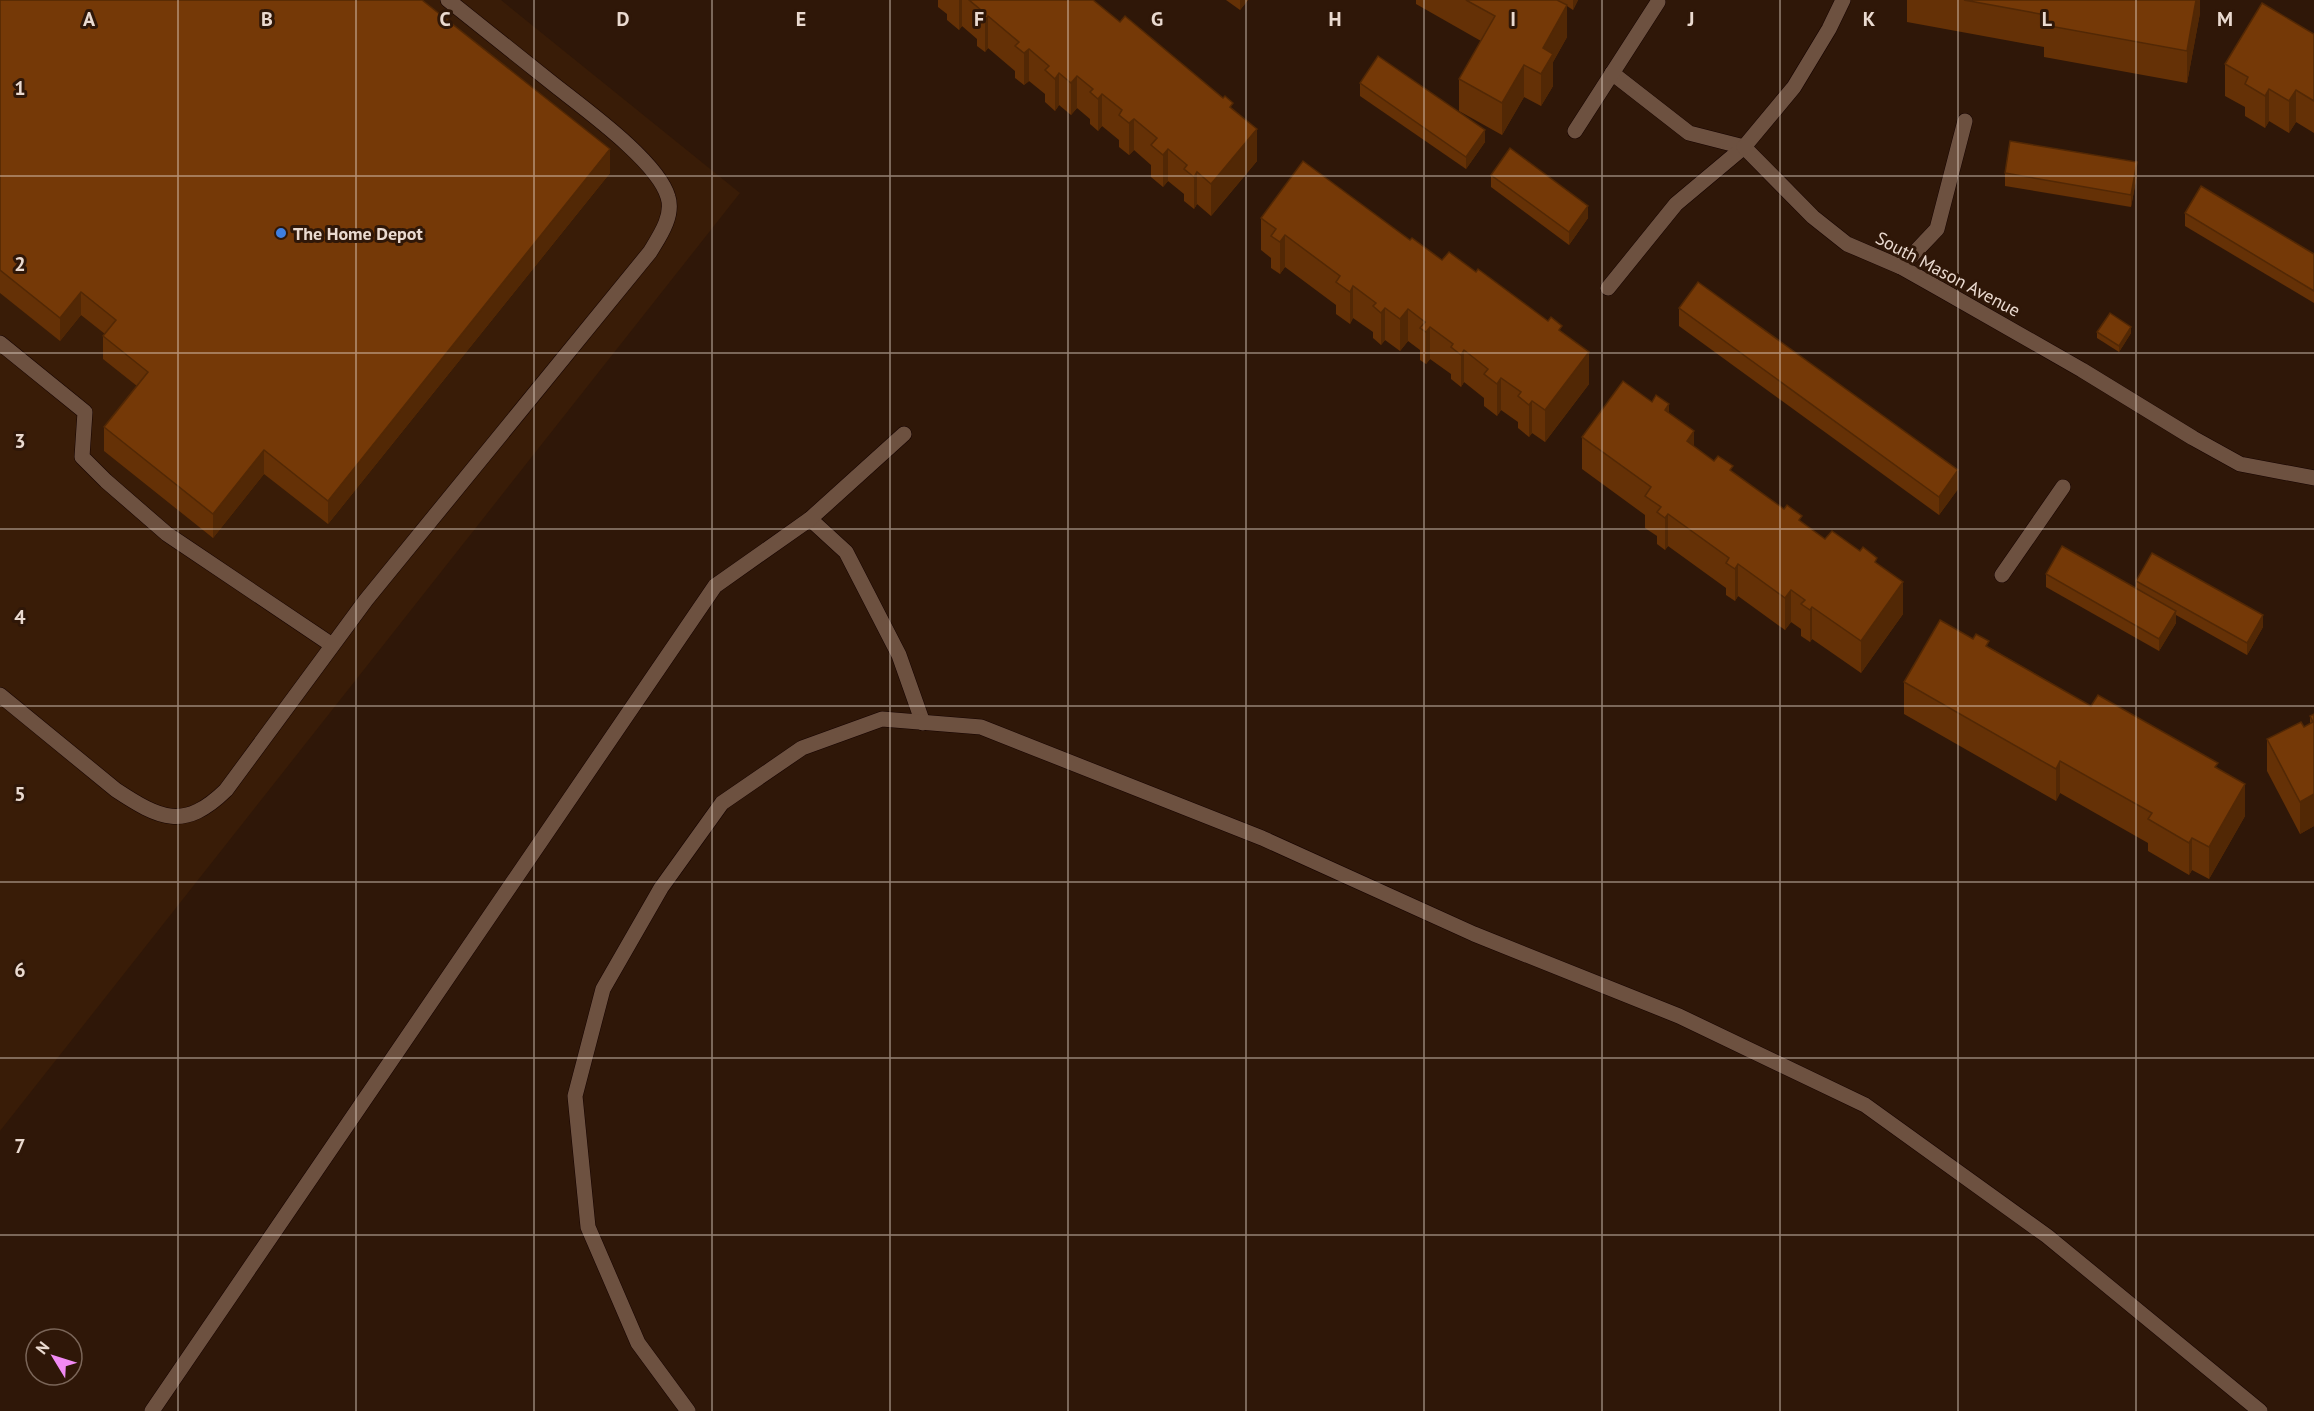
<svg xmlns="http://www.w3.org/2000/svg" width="2314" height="1411" font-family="'PT Sans',sans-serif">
<rect width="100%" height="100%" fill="#2f1708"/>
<path fill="#391c07" d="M 0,0 L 501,0 L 740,193 L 0,1131 Z"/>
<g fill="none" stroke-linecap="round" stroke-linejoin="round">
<defs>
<g id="service">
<path d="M 1612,73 L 1689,133 L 1744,147"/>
<path d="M 1575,131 L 1658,2"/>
<path d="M 1901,267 L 1937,229 L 1965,121"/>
<path d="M 1608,288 L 1676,204 L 1744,147"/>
<path d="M 0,343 L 85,412 L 82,457 L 106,481 L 167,534 L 332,645"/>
<path d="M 810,519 L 846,552 L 899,655 L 923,723"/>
<path d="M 2002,575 L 2063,487"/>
<path d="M 0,695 L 116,790 C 160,819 184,831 226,790 L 366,600 L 650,252 C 659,237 674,216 668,197 C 658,161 582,107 552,83 C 517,55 483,28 448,0"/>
<path d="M 152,1411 L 715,586 L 810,519 L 904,434"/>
<path d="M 688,1411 L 638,1343 L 588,1227 L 575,1096 L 603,989 L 661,888 L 722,803 L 802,748 L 882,719 L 981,727 L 1262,838 L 1474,934 L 1679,1016 L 1865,1105 L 2047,1236 L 2260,1411"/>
</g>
<path id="minor" d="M 1843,0 L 1829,29 L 1794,87 L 1744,147 L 1813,217 L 1847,244 L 1901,267 L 1940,289 L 2082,370 L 2193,438 L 2240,464 L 2314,478"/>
</defs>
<use href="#service" stroke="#160300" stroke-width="16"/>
<use href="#minor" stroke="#160300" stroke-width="16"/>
<use href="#service" stroke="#6d5140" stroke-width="15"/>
<use href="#minor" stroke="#6d5140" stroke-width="15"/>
</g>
<g fill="#653106">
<path d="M 0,0 L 610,173 L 328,524 L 264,474 L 213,538 L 104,451 L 104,427 L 137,386 L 103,359 L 103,336 L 105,334 L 81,315 L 60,341 L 0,293 Z"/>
<path d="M 938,0 L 1093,0 L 1120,22 L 1233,110 L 1257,161 L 1211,216 L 1197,204 L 1194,209 L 1184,201 L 1184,194 L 1168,181 L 1163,187 L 1151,177 L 1151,165 L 1134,150 L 1129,155 L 1119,147 L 1119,140 L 1102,126 L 1098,131 L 1090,124 L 1090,119 L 1077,108 L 1071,115 L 1059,105 L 1055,111 L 1045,102 L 1045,94 L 1029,81 L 1024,85 L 1015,78 L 1015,71 L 988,48 L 985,52 L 977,46 L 977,39 L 962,26 L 959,30 L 947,20 L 947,14 L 938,7 Z"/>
<path d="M 1226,0 L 1248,0 L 1240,10 Z"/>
<path d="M 1416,0 L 1578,0 L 1573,10 L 1567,6 L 1567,37 L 1553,62 L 1553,86 L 1541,106 L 1524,97 L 1502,135 L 1459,111 L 1459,79 L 1481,41 L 1416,4 Z"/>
<path d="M 1907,0 L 2200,0 L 2200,13 L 2187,83 L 2044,57 L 2044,47 L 1907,22 Z"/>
<path d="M 2314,34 L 2314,142 L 2314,133 L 2296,122 L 2289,133 L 2269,121 L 2265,128 L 2245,116 L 2245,107 L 2225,96 L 2225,64 Z"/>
<path d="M 1360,83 L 1485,142 L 1466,169 L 1360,96 Z"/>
<path d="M 2005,173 L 2137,175 L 2131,207 L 2005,186 Z"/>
<path d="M 1491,175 L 1588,218 L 1569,245 L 1491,187 Z"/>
<path d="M 2185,213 L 2314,254 L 2314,303 L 2185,226 Z"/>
<path d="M 1261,218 L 1410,240 L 1442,260 L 1476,272 L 1562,332 L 1589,384 L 1545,442 L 1532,433 L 1529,437 L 1518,428 L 1518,422 L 1501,410 L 1497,416 L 1484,406 L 1484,398 L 1464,382 L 1461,387 L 1451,379 L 1451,374 L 1430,359 L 1426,364 L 1420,360 L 1420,350 L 1408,341 L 1400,351 L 1385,340 L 1381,345 L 1373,338 L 1373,332 L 1353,318 L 1350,324 L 1336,314 L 1336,305 L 1285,267 L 1280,274 L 1271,268 L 1271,258 L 1261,250 Z"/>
<path d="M 1679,308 L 1958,489 L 1939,515 L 1679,326 Z"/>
<path d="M 2097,332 L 2131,333 L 2119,352 L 2097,338 Z"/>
<path d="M 1669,413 L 1694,446 L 1714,461 L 1733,472 L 1825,539 L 1877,563 L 1903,614 L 1861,673 L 1812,639 L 1810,642 L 1801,636 L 1801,629 L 1791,622 L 1785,630 L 1738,596 L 1735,601 L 1726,595 L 1726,588 L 1668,546 L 1665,550 L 1657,544 L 1657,536 L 1645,528 L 1645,515 L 1582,469 L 1582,437 Z"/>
<path d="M 2046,574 L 2136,588 L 2136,581 L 2263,627 L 2247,655 L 2176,615 L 2176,623 L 2159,651 L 2046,587 Z"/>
<path d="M 1989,647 L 2091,706 L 2218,768 L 2245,816 L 2209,879 L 2192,870 L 2189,875 L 2148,851 L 2148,843 L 2060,793 L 2056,801 L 1904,714 L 1904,682 Z"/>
<path d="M 2314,714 L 2314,826 L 2300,834 L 2267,771 L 2267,739 L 2304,727 L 2310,724 L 2310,716 Z"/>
</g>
<g fill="#522805">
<path d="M 959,0 L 962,0 L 962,26 L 959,30 Z"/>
<path d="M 1240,0 L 1248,0 L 1240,10 Z"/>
<path d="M 1573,0 L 1578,0 L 1573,10 Z"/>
<path d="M 2196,0 L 2200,0 L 2200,13 L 2187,83 L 2187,51 Z"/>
<path d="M 1567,5 L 1567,37 L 1553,62 L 1553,86 L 1541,106 L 1541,74 L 1543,48 Z"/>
<path d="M 988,16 L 988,48 L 985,52 L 985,20 Z"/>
<path d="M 1029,49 L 1029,81 L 1024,85 L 1024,53 Z"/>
<path d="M 1524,65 L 1524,97 L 1502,135 L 1502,103 Z"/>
<path d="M 1059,73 L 1059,105 L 1055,111 L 1055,79 Z"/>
<path d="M 1077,76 L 1077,108 L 1071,115 L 1071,83 Z"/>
<path d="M 2269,89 L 2269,121 L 2265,128 L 2265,96 Z"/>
<path d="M 2296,90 L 2296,122 L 2289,133 L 2289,101 Z"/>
<path d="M 1102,94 L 1102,126 L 1098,131 L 1098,99 Z"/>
<path d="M 1134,119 L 1134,150 L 1129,155 L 1129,123 Z"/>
<path d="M 1257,129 L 1257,161 L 1211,216 L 1211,184 Z"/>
<path d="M 1485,130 L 1485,142 L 1466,169 L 1466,157 Z"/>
<path d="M 610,149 L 610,173 L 328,524 L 328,501 Z"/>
<path d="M 1168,149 L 1168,181 L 1163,187 L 1163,155 Z"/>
<path d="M 2137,162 L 2137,175 L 2131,207 L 2131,195 Z"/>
<path d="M 1197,172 L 1197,204 L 1194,209 L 1194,177 Z"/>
<path d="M 1588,206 L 1588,218 L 1569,245 L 1569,232 Z"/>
<path d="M 1285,235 L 1285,267 L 1280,274 L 1280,242 Z"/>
<path d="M 1353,286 L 1353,318 L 1350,324 L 1350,292 Z"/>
<path d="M 81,292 L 81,315 L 60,341 L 60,318 Z"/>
<path d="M 1385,308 L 1385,340 L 1381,345 L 1381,313 Z"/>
<path d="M 1408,309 L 1408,341 L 1400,351 L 1400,319 Z"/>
<path d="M 1430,327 L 1430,359 L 1426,364 L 1426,332 Z"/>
<path d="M 2131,327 L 2131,333 L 2119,352 L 2119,346 Z"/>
<path d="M 1464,350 L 1464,382 L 1461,387 L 1461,355 Z"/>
<path d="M 1589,352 L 1589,384 L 1545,442 L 1545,410 Z"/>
<path d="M 1501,378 L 1501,410 L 1497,416 L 1497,384 Z"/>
<path d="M 1532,401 L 1532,433 L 1529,437 L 1529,405 Z"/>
<path d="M 1669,404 L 1669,436 L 1665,410 Z"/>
<path d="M 1694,431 L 1694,463 L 1687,441 Z"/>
<path d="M 264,450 L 264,474 L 213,538 L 213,514 Z"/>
<path d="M 1958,470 L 1958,489 L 1939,515 L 1939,497 Z"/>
<path d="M 1668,514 L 1668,546 L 1665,550 L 1665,518 Z"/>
<path d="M 1738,564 L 1738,596 L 1735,601 L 1735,569 Z"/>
<path d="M 1903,582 L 1903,614 L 1861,673 L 1861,641 Z"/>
<path d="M 1791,590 L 1791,622 L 1785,630 L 1785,598 Z"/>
<path d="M 1812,607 L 1812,639 L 1810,642 L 1810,610 Z"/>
<path d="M 2176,611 L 2176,623 L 2159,651 L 2159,639 Z"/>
<path d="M 2263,615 L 2263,627 L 2247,655 L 2247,643 Z"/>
<path d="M 2060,761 L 2060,793 L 2056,801 L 2056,769 Z"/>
<path d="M 2245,784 L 2245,816 L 2209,879 L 2209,847 Z"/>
<path d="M 2314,794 L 2314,826 L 2300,834 L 2300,802 Z"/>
<path d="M 2192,838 L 2192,870 L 2189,875 L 2189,843 Z"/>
</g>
<g fill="#753907" stroke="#522805" stroke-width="1.5">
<path d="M 0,0 L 422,0 L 610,149 L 328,501 L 264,450 L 213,514 L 104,427 L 148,372 L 103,336 L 116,320 L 81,292 L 60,318 L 0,270 Z"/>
<path d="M 969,0 L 1093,0 L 1120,22 L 1125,16 L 1223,98 L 1225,96 L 1233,103 L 1230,107 L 1257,129 L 1211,184 L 1197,172 L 1194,177 L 1184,169 L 1187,165 L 1168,149 L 1163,155 L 1151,145 L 1157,138 L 1134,119 L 1129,123 L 1119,115 L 1122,110 L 1102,94 L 1098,99 L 1090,92 L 1093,89 L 1077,76 L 1071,83 L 1059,73 L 1055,79 L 1045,70 L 1049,66 L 1029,49 L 1024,53 L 1015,46 L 1019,42 L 988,16 L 985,20 L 977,14 L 981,10 Z"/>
<path d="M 1466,0 L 1557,0 L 1567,5 L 1543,48 L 1553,54 L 1541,74 L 1524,65 L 1502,103 L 1459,79 L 1495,16 Z"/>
<path d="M 1964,0 L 2196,0 L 2187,51 L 2044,25 L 2046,15 Z"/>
<path d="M 2262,3 L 2314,34 L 2314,101 L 2296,90 L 2289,101 L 2269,89 L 2265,96 L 2245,84 L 2248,77 L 2225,64 Z"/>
<path d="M 1378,56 L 1485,130 L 1466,157 L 1360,83 Z"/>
<path d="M 2010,141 L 2137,162 L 2131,195 L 2005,173 Z"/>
<path d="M 1510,148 L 1588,206 L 1569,232 L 1491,175 Z"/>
<path d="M 1303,161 L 1410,240 L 1412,238 L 1442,260 L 1449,252 L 1476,272 L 1478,269 L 1548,321 L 1551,317 L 1562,326 L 1559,330 L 1589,352 L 1545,410 L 1532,401 L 1529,405 L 1518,396 L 1521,392 L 1501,378 L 1497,384 L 1484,374 L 1488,369 L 1464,350 L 1461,355 L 1451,347 L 1453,344 L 1430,327 L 1426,332 L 1420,328 L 1425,322 L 1408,309 L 1400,319 L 1385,308 L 1381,313 L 1373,306 L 1376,303 L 1353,286 L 1350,292 L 1336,282 L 1340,276 L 1285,235 L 1280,242 L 1271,236 L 1276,229 L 1261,218 Z"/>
<path d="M 2201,186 L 2314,254 L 2314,291 L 2185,213 Z"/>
<path d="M 1698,282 L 1958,470 L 1939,497 L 1679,308 Z"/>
<path d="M 2110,313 L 2131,327 L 2119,346 L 2097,332 Z"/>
<path d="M 1623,381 L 1652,402 L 1656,395 L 1669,404 L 1665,410 L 1694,431 L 1687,441 L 1714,461 L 1718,456 L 1733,466 L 1730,470 L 1784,509 L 1787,505 L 1802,516 L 1799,520 L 1825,539 L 1832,531 L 1860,551 L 1863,547 L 1877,558 L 1875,562 L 1903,582 L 1861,641 L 1812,607 L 1810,610 L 1801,604 L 1805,600 L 1791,590 L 1785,598 L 1738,564 L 1735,569 L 1726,563 L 1729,558 L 1668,514 L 1665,518 L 1657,512 L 1661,507 L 1645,496 L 1651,487 L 1582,437 Z"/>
<path d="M 2062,546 L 2176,611 L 2159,639 L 2046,574 Z"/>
<path d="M 2152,553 L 2263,615 L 2247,643 L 2136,581 Z"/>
<path d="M 1940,620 L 1973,639 L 1976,634 L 1989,641 L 1986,646 L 2091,706 L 2098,695 L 2218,763 L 2215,767 L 2245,784 L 2209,847 L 2192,838 L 2189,843 L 2148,819 L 2152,813 L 2060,761 L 2056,769 L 1904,682 Z"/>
<path d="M 2314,714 L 2314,794 L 2300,802 L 2267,739 L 2301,722 L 2304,727 L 2313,722 L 2310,716 Z"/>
</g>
<path fill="none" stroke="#eadad0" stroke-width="1.5" stroke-opacity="0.55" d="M 178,0 L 178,1411M 356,0 L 356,1411M 534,0 L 534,1411M 712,0 L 712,1411M 890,0 L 890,1411M 1068,0 L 1068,1411M 1246,0 L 1246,1411M 1424,0 L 1424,1411M 1602,0 L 1602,1411M 1780,0 L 1780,1411M 1958,0 L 1958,1411M 2136,0 L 2136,1411M 0,176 L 2314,176M 0,353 L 2314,353M 0,529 L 2314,529M 0,706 L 2314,706M 0,882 L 2314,882M 0,1058 L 2314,1058M 0,1235 L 2314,1235"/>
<circle fill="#3f7fe0" stroke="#2f1708" stroke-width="2" cx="281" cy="233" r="6"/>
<g text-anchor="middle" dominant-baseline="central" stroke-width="6" stroke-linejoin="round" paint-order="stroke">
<g font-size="18" font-weight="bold" fill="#eadad0" stroke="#2f1708" text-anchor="start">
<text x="293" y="233">The Home Depot</text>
</g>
<g font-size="18" fill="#eadad0" stroke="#2f1708">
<text transform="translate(1948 274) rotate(28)">South Mason Avenue</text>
</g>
</g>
<g font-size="20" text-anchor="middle" font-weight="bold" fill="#eadad0" stroke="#2f1708" stroke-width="6" stroke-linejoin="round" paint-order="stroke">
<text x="89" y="26">A</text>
<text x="267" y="26">B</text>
<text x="445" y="26">C</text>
<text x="623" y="26">D</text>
<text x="801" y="26">E</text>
<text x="979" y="26">F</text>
<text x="1157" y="26">G</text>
<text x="1335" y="26">H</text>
<text x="1513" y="26">I</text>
<text x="1691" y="26">J</text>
<text x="1869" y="26">K</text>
<text x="2047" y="26">L</text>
<text x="2225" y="26">M</text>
<text x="20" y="95">1</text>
<text x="20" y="271">2</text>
<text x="20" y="448">3</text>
<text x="20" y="624">4</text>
<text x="20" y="801">5</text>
<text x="20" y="977">6</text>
<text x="20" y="1153">7</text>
</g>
<g transform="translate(54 1357) rotate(308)"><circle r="28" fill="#2f1708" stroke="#7a6558" stroke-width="1.5"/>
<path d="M0-4.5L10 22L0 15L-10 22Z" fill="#f18af4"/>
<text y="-9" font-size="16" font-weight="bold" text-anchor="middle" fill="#eadad0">N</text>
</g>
</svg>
